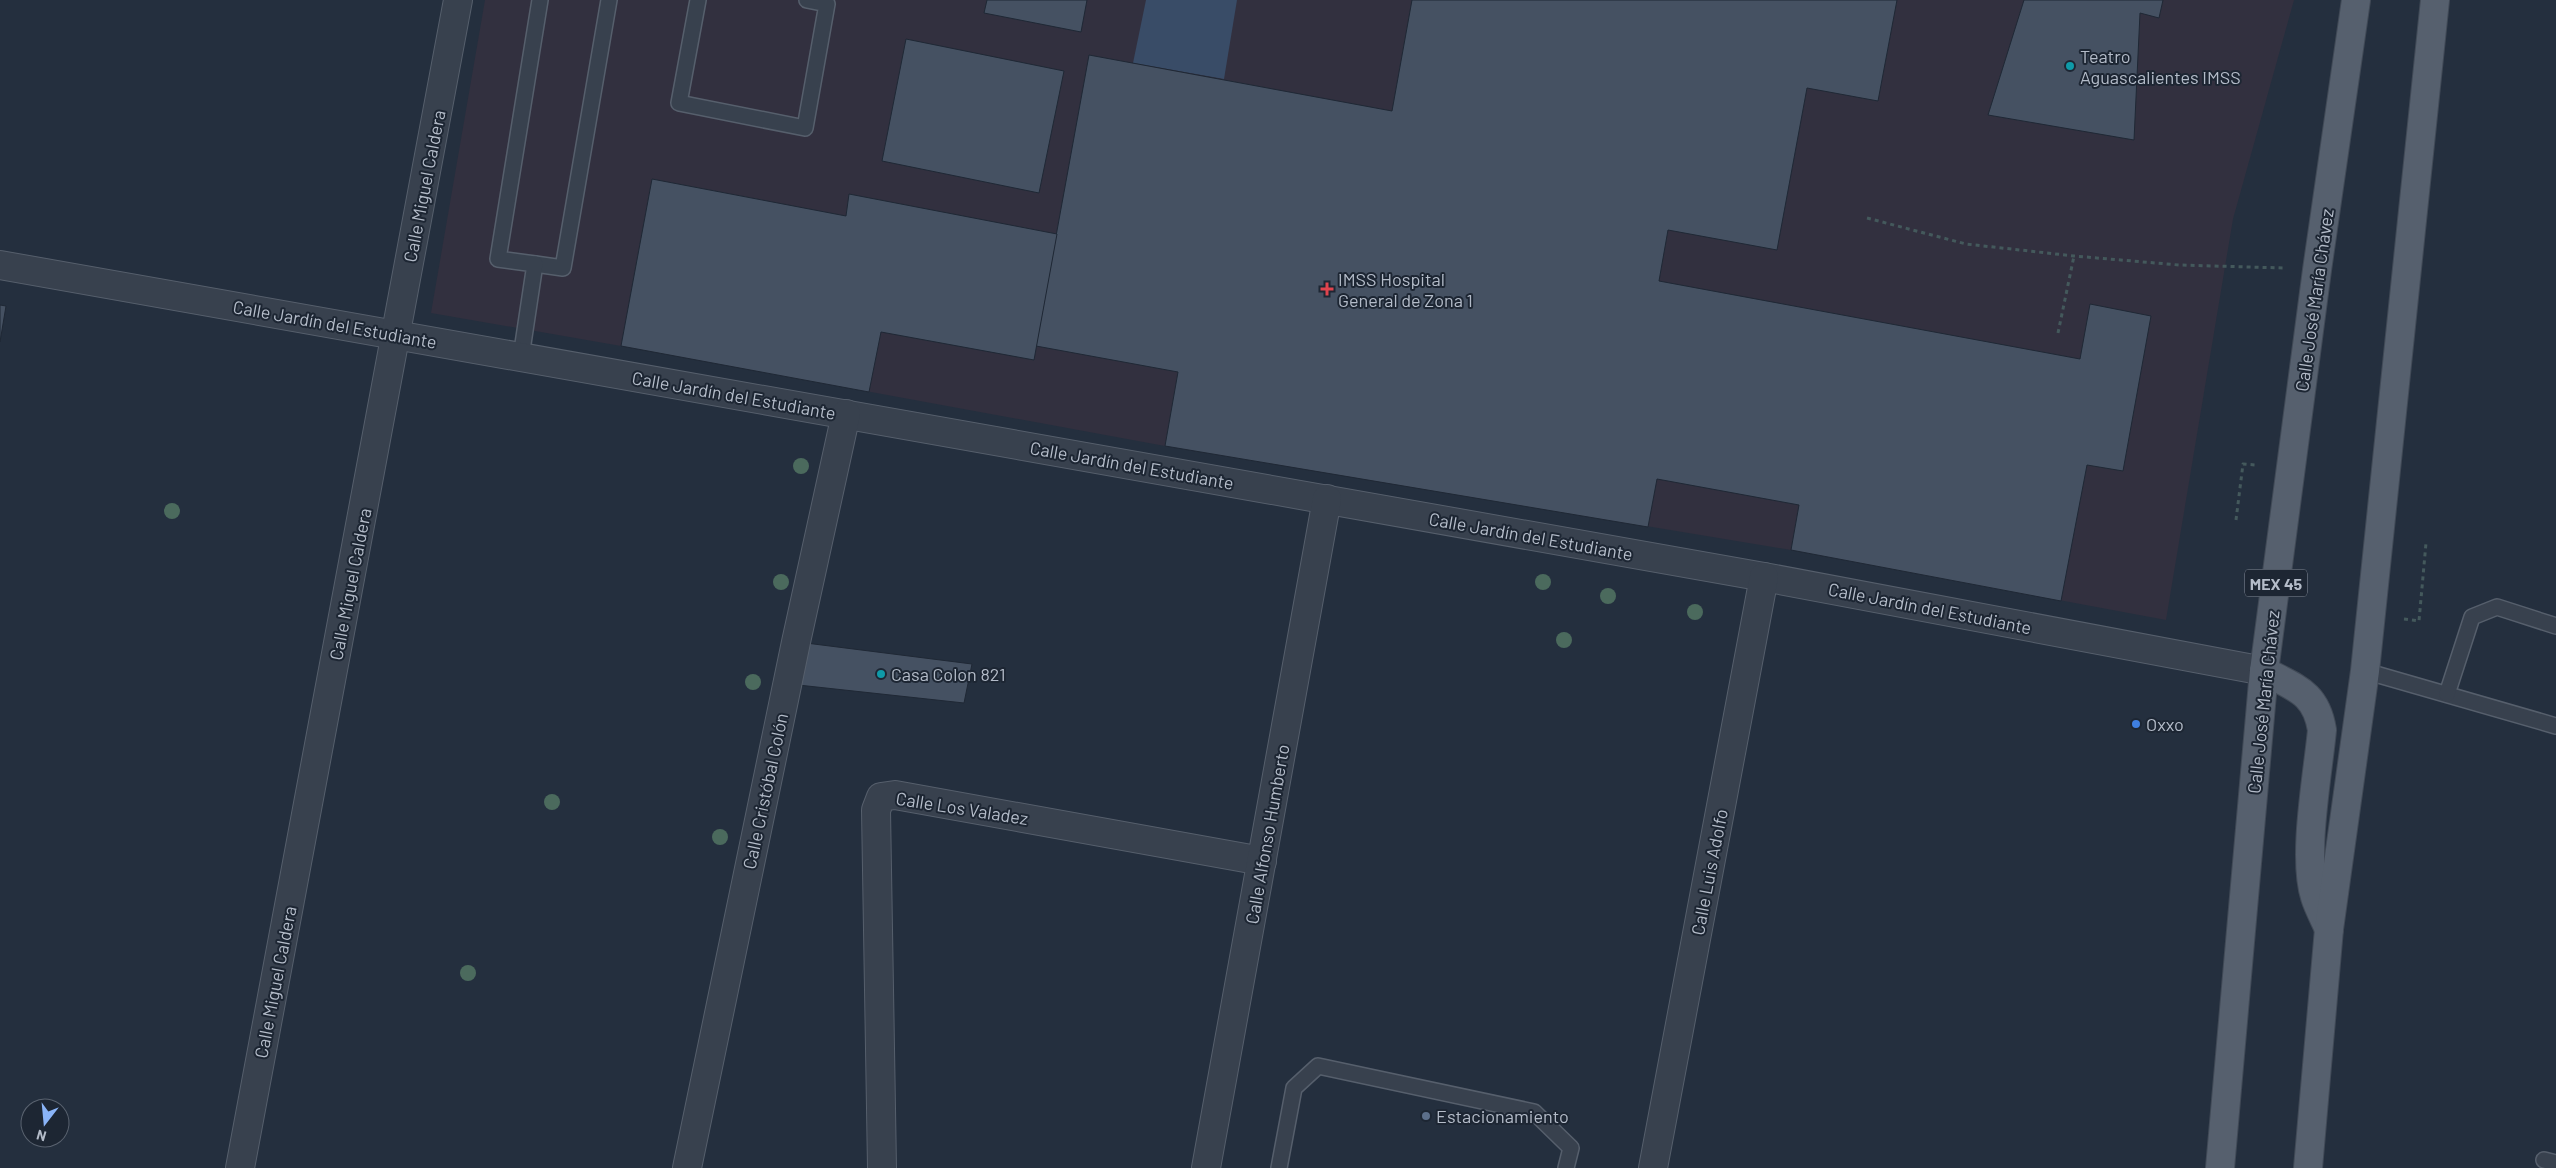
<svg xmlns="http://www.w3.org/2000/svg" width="2556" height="1168" font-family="Barlow,sans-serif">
<rect width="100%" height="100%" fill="#242f3e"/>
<path fill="#32303f" d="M 485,0 L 2294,0 L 2233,219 L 2166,620 L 1791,550 L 1165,446 L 621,346 L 431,313 Z"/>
<path fill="#394c67" d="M 1146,0 L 1237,0 L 1224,79 L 1133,63 Z"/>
<g fill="#455162" stroke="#1f2835">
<path d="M 987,0 L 1087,0 L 1081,32 L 984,13 Z"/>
<path d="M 1412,0 L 1897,0 L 1878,101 L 1807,88 L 1777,250 L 1668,230 L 1659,281 L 2080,359 L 2090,304 L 2151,316 L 2123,471 L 2087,465 L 2061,601 L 1791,550 L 1799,505 L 1657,479 L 1648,527 L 1165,446 L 1178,372 L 1036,346 L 1089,55 L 1392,111 Z"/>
<path d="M 2024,0 L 2163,0 L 2159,18 L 2140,13 L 2134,140 L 1988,115 Z"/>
<path d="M 906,39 L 1064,71 L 1039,193 L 882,161 Z"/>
<path d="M 652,179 L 846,216 L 849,194 L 1057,234 L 1034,360 L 881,332 L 869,392 L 621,346 Z"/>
<path d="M 0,305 L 6,306 L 0,342 Z"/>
<path d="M 798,642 L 972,664 L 964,703 L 789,684 Z"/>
</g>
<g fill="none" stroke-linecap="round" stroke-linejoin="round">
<defs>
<g id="service">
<path d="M 698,0 L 679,103 L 805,128 L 827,4 L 807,0"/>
<path d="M 535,264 L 563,268 L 609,0"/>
<path d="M 521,357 L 535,264 L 498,259 L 540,0"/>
<path d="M 2365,671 L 2556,726"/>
<path d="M 2447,694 L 2472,617 L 2497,607 L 2556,626"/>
<path d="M 2544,1160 L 2556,1163"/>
<path d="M 1279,1168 L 1294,1088 L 1318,1066 L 1534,1112 L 1571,1148 L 1566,1168"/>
</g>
<g id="minor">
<path d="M 0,265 L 1764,577 L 2264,671"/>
<path d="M 240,1168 L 458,0"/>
<path d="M 687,1168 L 796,642 L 846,414"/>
<path d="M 882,1168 L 876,810 L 881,797 L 895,795 L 1262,861"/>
<path d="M 1206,1168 L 1327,499"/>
<path d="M 1653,1168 L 1764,577"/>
</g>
<g id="primary">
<path d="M 2264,671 C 2295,688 2316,692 2322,730 C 2318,773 2302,857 2315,897 C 2318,907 2324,918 2329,929"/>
<path d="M 2220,1168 L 2264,671 L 2317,270 L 2356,0"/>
<path d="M 2308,1168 L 2329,929 L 2365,671 L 2435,0"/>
</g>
</defs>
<use href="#service" stroke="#565f6c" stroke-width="18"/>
<use href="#minor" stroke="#565f6c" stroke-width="30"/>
<use href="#primary" stroke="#414a57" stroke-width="30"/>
<g stroke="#44595c" stroke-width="3" stroke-dasharray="4 4" stroke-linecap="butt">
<path d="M 1867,218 L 1966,244 L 2074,256 L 2179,265 L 2284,268"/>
<path d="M 2058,333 L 2074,256"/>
<path d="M 2236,520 L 2243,464 L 2256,465"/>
<path d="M 2404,619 L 2419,621 L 2426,543"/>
</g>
<use href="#service" stroke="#38414e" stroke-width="15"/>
<use href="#minor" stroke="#38414e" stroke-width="28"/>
<use href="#primary" stroke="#56606e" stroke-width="28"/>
</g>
<g fill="#4b6a5d">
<circle cx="801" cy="466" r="8"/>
<circle cx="172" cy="511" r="8"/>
<circle cx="781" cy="582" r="8"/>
<circle cx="1543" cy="582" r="8"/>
<circle cx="1608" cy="596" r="8"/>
<circle cx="1695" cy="612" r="8"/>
<circle cx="1564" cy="640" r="8"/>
<circle cx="753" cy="682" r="8"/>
<circle cx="552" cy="802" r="8"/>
<circle cx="720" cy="837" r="8"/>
<circle cx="468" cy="973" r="8"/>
</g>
<g fill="#0f9aa8" stroke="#1d2633" stroke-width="2">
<circle cx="2070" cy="66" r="5"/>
<circle cx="881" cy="674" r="5"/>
</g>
<path fill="#e0444e" stroke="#1d2633" stroke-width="2" d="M1324.5 281.5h5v5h5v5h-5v5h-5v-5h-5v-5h5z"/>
<circle fill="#3f7fe0" stroke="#1d2633" stroke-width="2" cx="2136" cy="724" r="5"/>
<circle fill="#5c6f8a" stroke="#1d2633" stroke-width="2" cx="1426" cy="1116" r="5"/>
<g text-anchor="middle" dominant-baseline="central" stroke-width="4" stroke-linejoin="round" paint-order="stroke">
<rect fill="#1d2633" stroke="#878f9c" stroke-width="1" x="2245" y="569.5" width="62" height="27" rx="4"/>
<g font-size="16" font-weight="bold" fill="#b4bcc9">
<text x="2276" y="583">MEX 45</text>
</g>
<g font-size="18" fill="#b4bcc9" stroke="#1d2633" text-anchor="start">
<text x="2080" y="56">Teatro<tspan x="2080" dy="21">Aguascalientes IMSS</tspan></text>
<text x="1338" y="279">IMSS Hospital<tspan x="1338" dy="21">General de Zona 1</tspan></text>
<text x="891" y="674">Casa Colon 821</text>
<text x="2146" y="724">Oxxo</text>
<text x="1436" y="1116">Estacionamiento</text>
</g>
<g font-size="18" fill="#b4bcc9" stroke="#1d2633">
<text transform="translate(424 186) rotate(-79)">Calle Miguel Caldera</text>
<text transform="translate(2314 300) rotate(-82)">Calle José María Chávez</text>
<text transform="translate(335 324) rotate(10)">Calle Jardín del Estudiante</text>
<text transform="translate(734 395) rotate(10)">Calle Jardín del Estudiante</text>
<text transform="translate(1132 465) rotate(10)">Calle Jardín del Estudiante</text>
<text transform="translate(1531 536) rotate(10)">Calle Jardín del Estudiante</text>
<text transform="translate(350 584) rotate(-79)">Calle Miguel Caldera</text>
<text transform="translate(1930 608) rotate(11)">Calle Jardín del Estudiante</text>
<text transform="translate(2263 702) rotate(-84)">Calle José María Chávez</text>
<text transform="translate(765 791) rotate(-78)">Calle Cristóbal Colón</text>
<text transform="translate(962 808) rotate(9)">Calle Los Valadez</text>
<text transform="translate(1267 834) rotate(-80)">Calle Alfonso Humberto</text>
<text transform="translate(1709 872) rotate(-79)">Calle Luis Adolfo</text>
<text transform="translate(275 982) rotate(-79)">Calle Miguel Caldera</text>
</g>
</g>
<g transform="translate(45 1123) rotate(196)"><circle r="24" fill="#1d2633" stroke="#59626f"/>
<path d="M0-4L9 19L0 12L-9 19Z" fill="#8ab4f8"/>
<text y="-8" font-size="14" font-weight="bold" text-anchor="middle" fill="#b4bcc9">N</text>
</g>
</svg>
